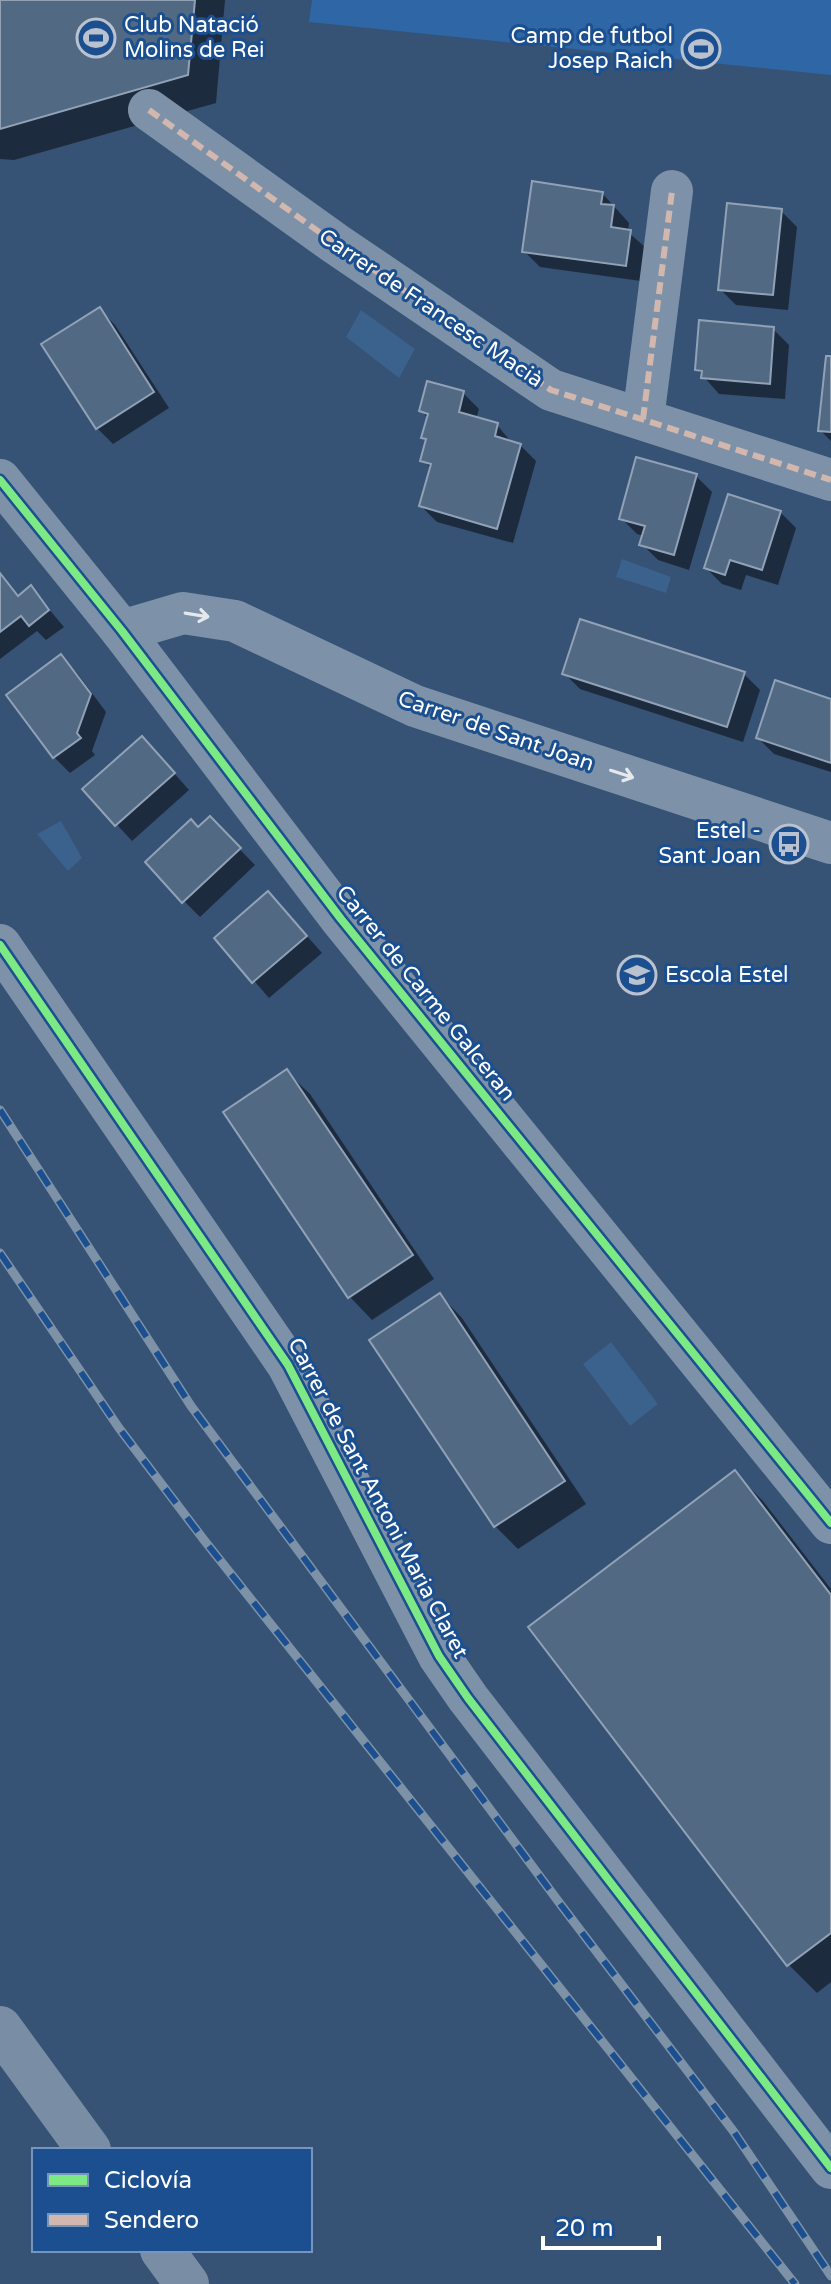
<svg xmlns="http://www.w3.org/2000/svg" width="831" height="2284" font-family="'Varela Round',sans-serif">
<rect width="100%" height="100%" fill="#365274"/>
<path fill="#2f66a5" d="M 312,0 L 831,0 L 831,75 L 309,22 Z"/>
<g fill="#3b618d">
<path d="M 361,310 L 415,349 L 399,378 L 346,337 Z"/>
<path d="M 622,559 L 671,577 L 666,593 L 616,577 Z"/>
<path d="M 61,821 L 82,858 L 68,871 L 37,834 Z"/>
<path d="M 611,1342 L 658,1404 L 630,1426 L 583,1364 Z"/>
</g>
<g fill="#0007">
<path d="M 0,0 L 225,0 L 216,103 L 14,160 L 0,159 Z"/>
<path d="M 602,193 L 629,223 L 628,232 L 646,248 L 641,281 L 540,267 L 524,251 Z"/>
<path d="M 781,211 L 797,227 L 788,310 L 736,305 L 720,289 Z"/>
<path d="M 99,309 L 115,325 L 169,408 L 113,444 L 97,428 Z"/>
<path d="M 773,329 L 789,345 L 785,399 L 719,394 L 697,369 Z"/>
<path d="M 831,358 L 831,441 L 820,430 Z"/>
<path d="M 463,393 L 479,409 L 476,419 L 497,425 L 512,443 L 520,445 L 536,461 L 513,543 L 437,522 L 421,506 L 432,469 L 423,460 L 428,442 L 423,437 L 428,418 L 421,411 Z"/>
<path d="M 696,476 L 712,492 L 689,570 L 658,560 L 642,544 L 644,536 L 637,534 L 621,518 Z"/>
<path d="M 780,512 L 796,528 L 778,585 L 746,575 L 741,590 L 722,584 L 706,568 Z"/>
<path d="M 0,575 L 20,597 L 31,588 L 64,627 L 46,640 L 37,631 L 0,659 Z"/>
<path d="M 61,657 L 77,673 L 106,712 L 92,751 L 95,755 L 70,773 L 54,757 L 9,695 Z"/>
<path d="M 564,673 L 744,674 L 760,690 L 743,742 L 580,689 Z"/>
<path d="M 831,701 L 831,772 L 774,754 L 758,738 Z"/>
<path d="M 158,755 L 189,790 L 132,841 L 85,790 Z"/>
<path d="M 210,819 L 255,865 L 200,917 L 184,901 L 198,829 Z"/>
<path d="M 284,910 L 322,953 L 269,998 L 217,938 Z"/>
<path d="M 287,1072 L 310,1094 L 434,1279 L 372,1320 L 350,1297 L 226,1113 Z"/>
<path d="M 440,1295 L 462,1318 L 586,1504 L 518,1549 L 495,1526 Z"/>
<path d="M 735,1473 L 763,1501 L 831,1589 L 831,1982 L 817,1993 L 789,1965 L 531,1628 Z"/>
</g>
<g fill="#526984" stroke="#92a2b6" stroke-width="2">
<path d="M 0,0 L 195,0 L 188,75 L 0,129 Z"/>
<path d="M 532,181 L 603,192 L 601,204 L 614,205 L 611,227 L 631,230 L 626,266 L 522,252 Z"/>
<path d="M 727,203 L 782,209 L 773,295 L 718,290 Z"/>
<path d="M 100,307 L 154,392 L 96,429 L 41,344 Z"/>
<path d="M 699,320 L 774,327 L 770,384 L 701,378 L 702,371 L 695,370 Z"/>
<path d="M 826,356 L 831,356 L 831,432 L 818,431 Z"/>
<path d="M 427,381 L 464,391 L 459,412 L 498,423 L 495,436 L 521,444 L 497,529 L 419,506 L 431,464 L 420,461 L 426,439 L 421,438 L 428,414 L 419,411 Z"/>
<path d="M 636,457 L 697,474 L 674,555 L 639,545 L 645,526 L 619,519 Z"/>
<path d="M 728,494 L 781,511 L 762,570 L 730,560 L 725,575 L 704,568 Z"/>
<path d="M 0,573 L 18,596 L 31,585 L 49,610 L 29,626 L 21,616 L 0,632 Z"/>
<path d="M 580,619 L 745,672 L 727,727 L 562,674 Z"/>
<path d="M 61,654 L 91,694 L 77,733 L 81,738 L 53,758 L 6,695 Z"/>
<path d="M 775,680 L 831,699 L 831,763 L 756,738 Z"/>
<path d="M 142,736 L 175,773 L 115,826 L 82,789 Z"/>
<path d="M 210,816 L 241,848 L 182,903 L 145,862 L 191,819 L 198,827 Z"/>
<path d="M 268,891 L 307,936 L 252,983 L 214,938 Z"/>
<path d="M 287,1069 L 413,1255 L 348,1298 L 223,1112 Z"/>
<path d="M 440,1293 L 565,1481 L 494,1527 L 369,1340 Z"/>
<path d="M 735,1470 L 831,1595 L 831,1933 L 787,1966 L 528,1627 Z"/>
</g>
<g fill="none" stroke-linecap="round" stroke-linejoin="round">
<g stroke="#7d92a8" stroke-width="42">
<path d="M 149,110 L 336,244 L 551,390 L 831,480"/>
<path d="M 643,419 L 672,191"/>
<path d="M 0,480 L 122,631 L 341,919 L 831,1523"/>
<path d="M 122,631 L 183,613 L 235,621 L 415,706 L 831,843"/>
<path d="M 0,945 L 288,1365 L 439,1656 L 468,1698 L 831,2168"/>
</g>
<g stroke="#798da4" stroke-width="44">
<path d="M 0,2028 L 89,2150"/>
<path d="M 162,2250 L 187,2284"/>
</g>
<defs>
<g id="rail">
<path d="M 0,1110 L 191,1406 L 561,1905 L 734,2132 L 831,2276"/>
<path d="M 0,1253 L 119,1428 L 204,1540 L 795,2284"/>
</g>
</defs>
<use href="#rail" stroke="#7e92a7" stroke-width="9"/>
<use href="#rail" stroke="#1b4f8f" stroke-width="6" stroke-dasharray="18" stroke-linecap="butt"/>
<g stroke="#d1b7ad" stroke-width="6" stroke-dasharray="12 6" stroke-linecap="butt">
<path d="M 149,110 L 336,244 L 551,390 L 831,480"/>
<path d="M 643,419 L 672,191"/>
</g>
<defs>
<g id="cycleway">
<path d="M 0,480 L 122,631 L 341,919 L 831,1523"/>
<path d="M 0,945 L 288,1365 L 439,1656 L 468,1698 L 831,2168"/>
</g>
</defs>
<use href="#cycleway" stroke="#1b4f8f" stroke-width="13"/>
<use href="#cycleway" stroke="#7ce984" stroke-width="8"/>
</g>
<defs><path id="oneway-shaft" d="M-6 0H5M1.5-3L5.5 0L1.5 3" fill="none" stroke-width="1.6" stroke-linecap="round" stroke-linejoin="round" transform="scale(2)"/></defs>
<g stroke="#e5e9ee">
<use href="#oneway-shaft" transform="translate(197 615) rotate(9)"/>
<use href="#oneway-shaft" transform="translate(622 774) rotate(18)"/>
</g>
<defs>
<symbol id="stadium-ring" viewBox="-11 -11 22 22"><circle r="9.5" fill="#1b4f8f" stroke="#b9c2ce" stroke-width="1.5"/><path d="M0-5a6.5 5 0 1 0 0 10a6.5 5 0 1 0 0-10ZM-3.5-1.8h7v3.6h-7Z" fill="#b9c2ce"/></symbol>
<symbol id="bus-ring" viewBox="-11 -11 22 22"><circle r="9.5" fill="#1b4f8f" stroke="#b9c2ce" stroke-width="1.5"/><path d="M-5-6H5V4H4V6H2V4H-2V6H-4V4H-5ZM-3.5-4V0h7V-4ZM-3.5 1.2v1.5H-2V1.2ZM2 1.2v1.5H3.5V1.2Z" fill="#b9c2ce"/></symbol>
<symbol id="school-ring" viewBox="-11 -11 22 22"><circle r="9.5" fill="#1b4f8f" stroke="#b9c2ce" stroke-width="1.5"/><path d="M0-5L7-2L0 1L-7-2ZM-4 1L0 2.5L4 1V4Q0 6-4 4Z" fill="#b9c2ce"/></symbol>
</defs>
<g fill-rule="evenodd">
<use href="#stadium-ring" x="74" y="16" width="44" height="44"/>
<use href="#stadium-ring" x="679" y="27" width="44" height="44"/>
<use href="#bus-ring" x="767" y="822" width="44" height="44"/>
<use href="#school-ring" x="615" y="953" width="44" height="44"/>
</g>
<g text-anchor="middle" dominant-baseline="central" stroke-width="6" stroke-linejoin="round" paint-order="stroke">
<g font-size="22" fill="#fff" stroke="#1b4f8f" text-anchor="start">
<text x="124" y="25">Club Natació<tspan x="124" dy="25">Molins de Rei</tspan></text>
<text x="673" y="36" text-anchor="end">Camp de futbol<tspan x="673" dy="25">Josep Raich</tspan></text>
<text x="761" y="831" text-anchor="end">Estel -<tspan x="761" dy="25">Sant Joan</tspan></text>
<text x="665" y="975">Escola Estel</text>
</g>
<g font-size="22" fill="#fff" stroke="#1b4f8f">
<text transform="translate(431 308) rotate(34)">Carrer de Francesc Macià</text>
<text transform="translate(496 731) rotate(19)">Carrer de Sant Joan</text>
<text transform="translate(426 993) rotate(51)">Carrer de Carme Galceran</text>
<text transform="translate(378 1498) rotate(62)">Carrer de Sant Antoni Maria Claret</text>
</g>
</g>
<rect x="32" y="2148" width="280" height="104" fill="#1b4f8f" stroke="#7695bc" stroke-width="2"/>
<rect x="48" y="2174" width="40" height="12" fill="#7ce984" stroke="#7695bc" stroke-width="2"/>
<text x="104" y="2188" font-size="24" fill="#ffffff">Ciclovía</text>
<rect x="48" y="2214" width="40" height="12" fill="#d1b7ad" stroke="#7695bc" stroke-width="2"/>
<text x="104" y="2228" font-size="24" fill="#ffffff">Sendero</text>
<path d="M543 2236v12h116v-12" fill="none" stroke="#ffffff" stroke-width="4"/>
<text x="555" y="2236" font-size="24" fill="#ffffff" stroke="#1b4f8f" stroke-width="6" paint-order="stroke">20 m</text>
</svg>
